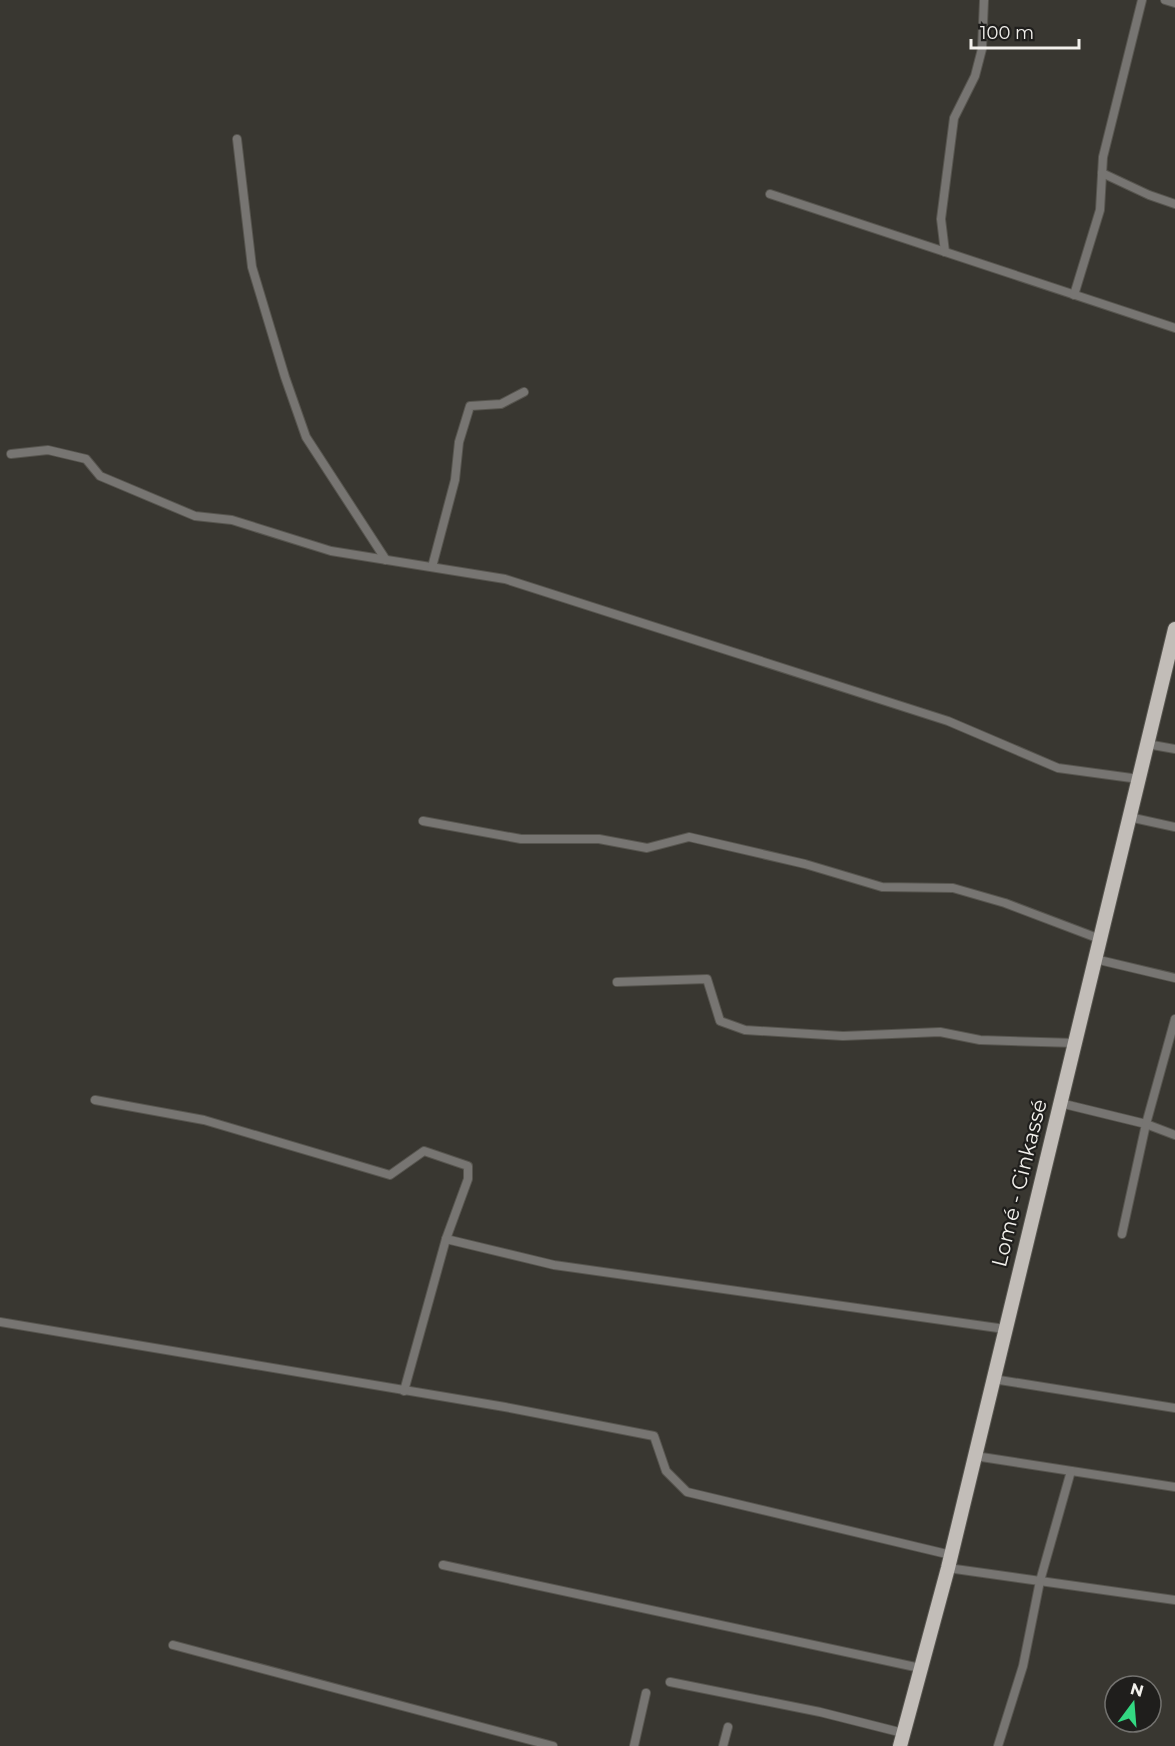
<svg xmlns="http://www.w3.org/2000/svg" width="1175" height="1746" font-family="Montserrat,sans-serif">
<rect width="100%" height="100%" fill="#393731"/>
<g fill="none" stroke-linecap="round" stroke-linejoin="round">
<defs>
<g id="minor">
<path d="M 1165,0 L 1175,3"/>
<path d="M 237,139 L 252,267 L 285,377 L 306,437 L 386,560"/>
<path d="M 1102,173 L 1149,195 L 1175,204"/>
<path d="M 770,194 L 1175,328"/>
<path d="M 945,252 L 941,219 L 954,118 L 975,76 L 982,49 L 984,0"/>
<path d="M 1074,295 L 1100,210 L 1103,157 L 1142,0"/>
<path d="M 11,454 L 48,450 L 86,459 L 100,476 L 195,516 L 232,520 L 331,551 L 505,579 L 948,721 L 1058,768 L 1139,779"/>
<path d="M 432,567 L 455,480 L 459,442 L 470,406 L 501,404 L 524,392"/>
<path d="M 1147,744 L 1175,749"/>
<path d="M 1129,817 L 1175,827"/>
<path d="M 423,821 L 521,839 L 599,839 L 647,848 L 689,837 L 805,864 L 882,887 L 953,888 L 1005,903 L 1100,939"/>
<path d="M 1095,959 L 1175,978"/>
<path d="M 617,982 L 707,979 L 720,1021 L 745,1030 L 843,1036 L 940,1032 L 980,1040 L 1075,1043"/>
<path d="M 95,1100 L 204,1120 L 390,1175 L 424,1151 L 468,1166 L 468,1179 L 446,1239 L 554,1265 L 1005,1329"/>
<path d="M 1060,1103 L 1146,1124 L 1175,1135"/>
<path d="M 1122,1234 L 1146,1124 L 1175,1019"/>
<path d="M 0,1322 L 505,1407 L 654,1436 L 666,1471 L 687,1492 L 951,1555"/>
<path d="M 993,1379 L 1175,1408"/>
<path d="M 404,1391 L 446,1239"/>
<path d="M 975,1456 L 1175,1487"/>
<path d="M 443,1565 L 920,1668"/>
<path d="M 948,1568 L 1175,1600"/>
<path d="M 173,1645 L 553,1746"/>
<path d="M 670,1682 L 820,1712 L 903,1733"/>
<path d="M 634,1746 L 646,1693"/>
<path d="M 723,1746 L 728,1727"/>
<path d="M 998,1746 L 1023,1666 L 1040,1581 L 1071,1471"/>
</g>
<path id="trunk" d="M 900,1746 L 948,1568 L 1175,629"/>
</defs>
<use href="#minor" stroke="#57554f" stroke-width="10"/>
<use href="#trunk" stroke="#57554f" stroke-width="16"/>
<use href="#minor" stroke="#777572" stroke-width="8"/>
<use href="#trunk" stroke="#c2bdb8" stroke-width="14"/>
</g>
<g text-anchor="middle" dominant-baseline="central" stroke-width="4.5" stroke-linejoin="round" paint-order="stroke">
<g font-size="21" fill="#f2f0ec" stroke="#1f1e1c">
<text transform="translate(1019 1183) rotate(-76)">Lomé - Cinkassé</text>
</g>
</g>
<g transform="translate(1133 1704) rotate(16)"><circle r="28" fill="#1f1e1c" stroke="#73726f" stroke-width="1.5"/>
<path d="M0-4.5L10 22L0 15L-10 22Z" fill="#33d882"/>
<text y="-9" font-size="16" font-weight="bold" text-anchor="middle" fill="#f2f0ec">N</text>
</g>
<path d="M971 39v9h108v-9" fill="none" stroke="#f2f0ec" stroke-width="3"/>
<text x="980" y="39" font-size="18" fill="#f2f0ec" stroke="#1f1e1c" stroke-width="4.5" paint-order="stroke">100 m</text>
</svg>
